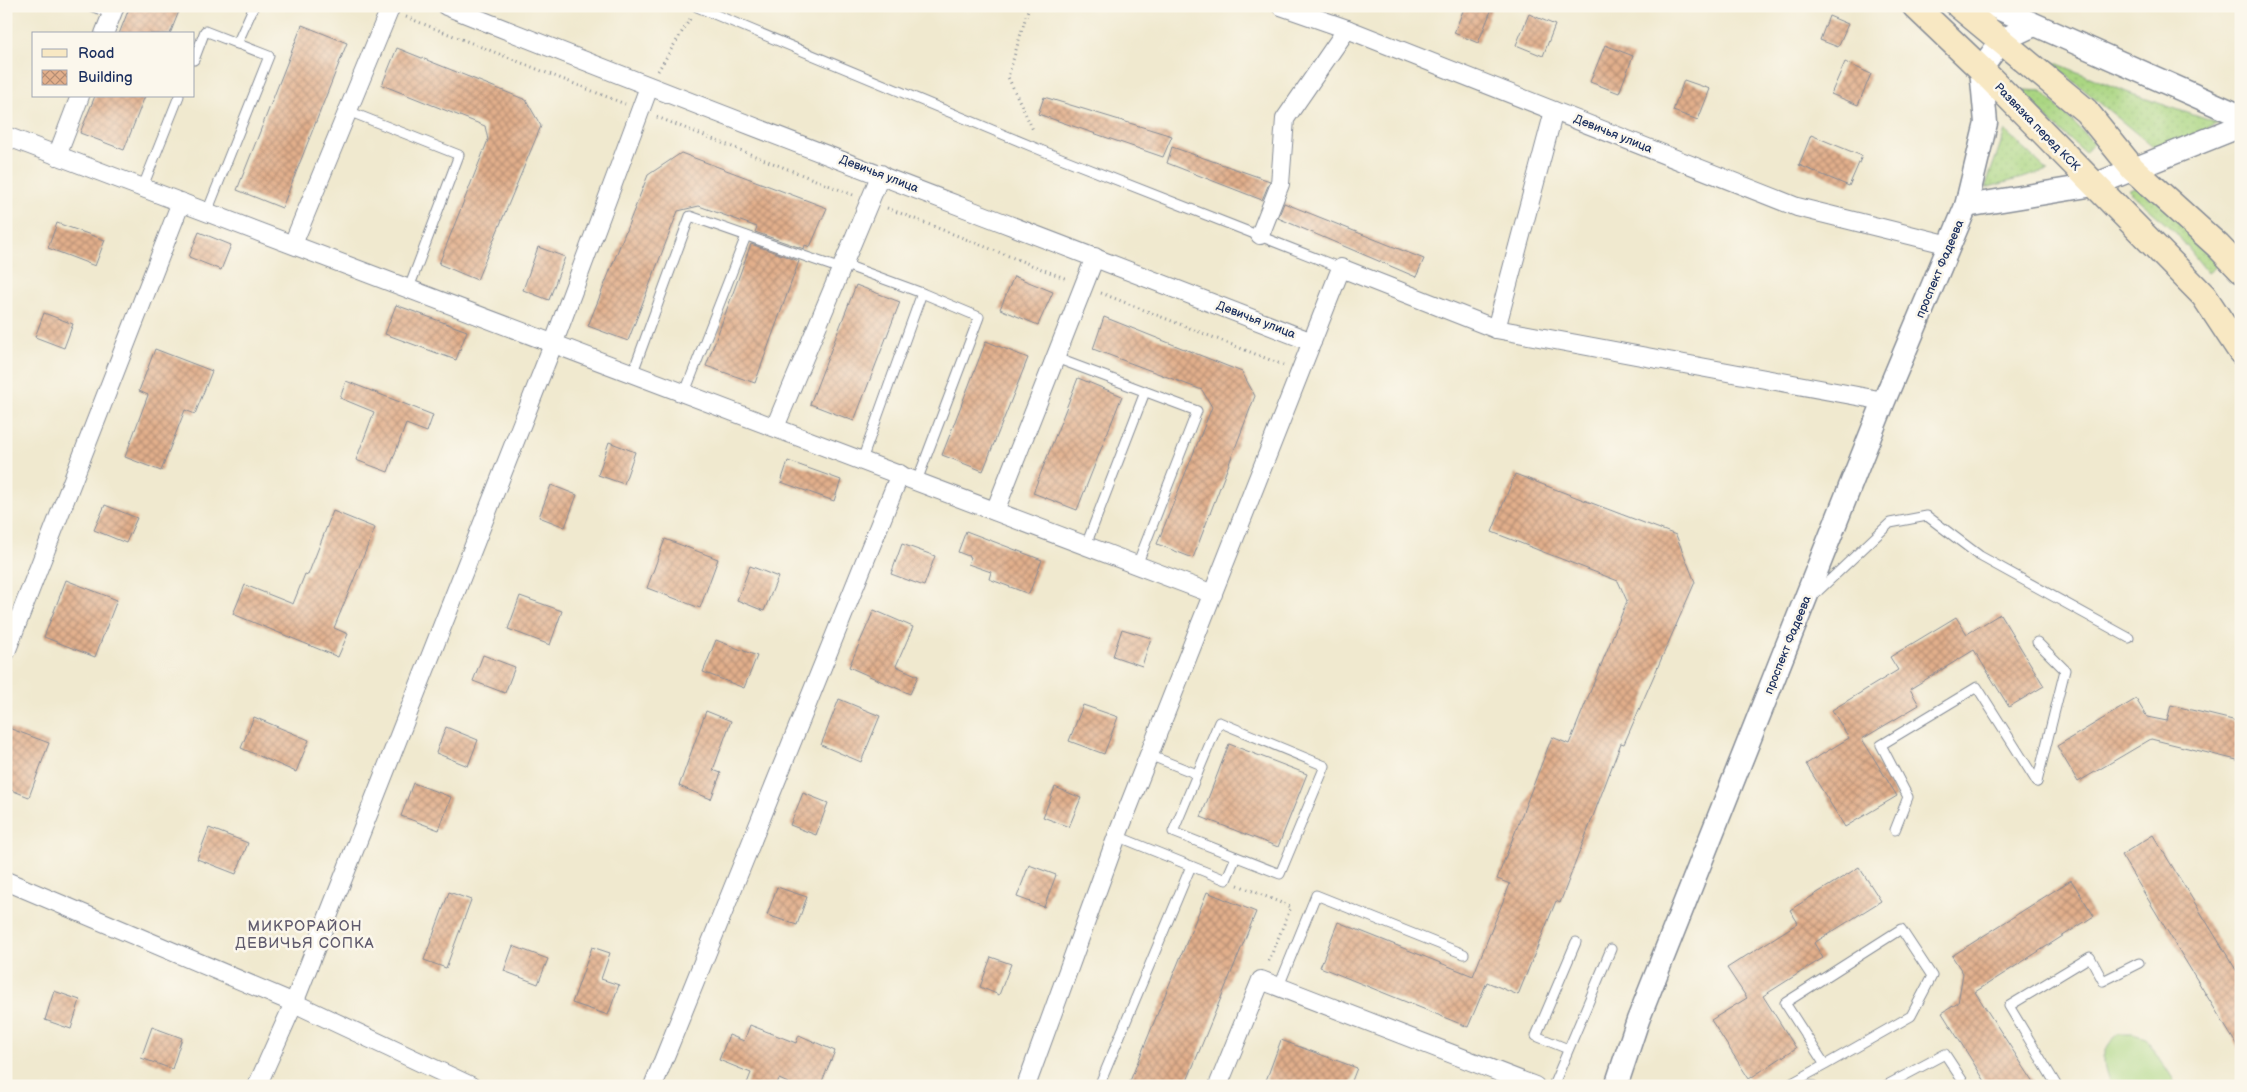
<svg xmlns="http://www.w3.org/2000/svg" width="2247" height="1092" font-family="'Balsamiq Sans',sans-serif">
<defs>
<pattern id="grass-dots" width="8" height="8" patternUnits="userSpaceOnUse" patternTransform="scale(1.25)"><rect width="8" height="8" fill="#aad682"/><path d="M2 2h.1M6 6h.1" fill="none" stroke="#92b873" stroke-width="1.8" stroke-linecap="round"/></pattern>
<pattern id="building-cross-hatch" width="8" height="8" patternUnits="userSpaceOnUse" patternTransform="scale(1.25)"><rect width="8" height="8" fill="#e2af8b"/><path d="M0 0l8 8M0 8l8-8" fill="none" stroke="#b68f75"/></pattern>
</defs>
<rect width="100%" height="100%" fill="#fbf7ec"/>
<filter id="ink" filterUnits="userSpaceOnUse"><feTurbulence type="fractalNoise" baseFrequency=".02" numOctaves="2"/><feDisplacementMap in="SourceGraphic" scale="10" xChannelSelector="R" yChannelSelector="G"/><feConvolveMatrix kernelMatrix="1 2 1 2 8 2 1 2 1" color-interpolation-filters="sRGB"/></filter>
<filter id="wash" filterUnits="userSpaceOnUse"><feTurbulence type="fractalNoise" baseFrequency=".0096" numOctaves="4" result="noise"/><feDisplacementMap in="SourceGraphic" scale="20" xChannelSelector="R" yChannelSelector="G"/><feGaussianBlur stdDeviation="1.12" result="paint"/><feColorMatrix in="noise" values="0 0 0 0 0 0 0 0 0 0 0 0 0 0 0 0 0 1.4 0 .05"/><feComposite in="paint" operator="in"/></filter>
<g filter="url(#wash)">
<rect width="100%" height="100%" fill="#f0e9cf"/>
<g fill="url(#grass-dots)" stroke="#628270">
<path d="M 2048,60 L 2129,93 L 2217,123 L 2165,157 Z"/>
<path d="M 2024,90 L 2042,91 L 2094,143 L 2085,153 L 2027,101 Z"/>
<path d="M 2005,131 L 2048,171 L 1985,188 Z"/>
<path d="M 2140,184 L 2183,224 L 2218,265 L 2208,273 L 2176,233 L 2128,190 Z"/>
</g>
<path fill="#aad682" stroke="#628270" d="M 2119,1034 L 2133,1034 L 2146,1038 L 2177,1086 L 2111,1086 C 2102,1064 2099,1050 2119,1034 Z"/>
<g id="blocks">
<g fill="url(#building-cross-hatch)">
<path d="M 130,6 L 181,6 L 170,34 L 119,34 Z"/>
<path d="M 1465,6 L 1493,6 L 1478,43 L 1454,33 Z"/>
<path d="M 1529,14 L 1555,25 L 1543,56 L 1516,45 Z"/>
<path d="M 1829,16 L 1848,24 L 1838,47 L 1820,40 Z"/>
<path d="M 302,25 L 347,43 L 282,208 L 237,190 Z"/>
<path d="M 1605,45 L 1633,56 L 1619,93 L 1590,82 Z"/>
<path d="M 397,48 L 526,100 L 541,126 L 477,280 L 439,264 L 488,140 L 485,126 L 382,85 Z"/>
<path d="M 1845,62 L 1871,74 L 1858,105 L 1831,94 Z"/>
<path d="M 1684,80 L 1710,89 L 1698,120 L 1673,111 Z"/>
<path d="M 95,96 L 145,96 L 124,150 L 80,133 Z"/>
<path d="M 1044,97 L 1172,136 L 1163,157 L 1038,114 Z"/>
<path d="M 1811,135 L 1862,156 L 1849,186 L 1799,165 Z"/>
<path d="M 1172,147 L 1270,181 L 1262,200 L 1167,163 Z"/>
<path d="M 681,153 L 827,208 L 810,247 L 805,245 L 804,249 L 755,232 L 757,227 L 699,206 L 678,211 L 628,341 L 588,326 L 648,175 Z"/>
<path d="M 1284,203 L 1424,259 L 1416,277 L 1278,218 Z"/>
<path d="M 57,223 L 105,240 L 95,266 L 48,248 Z"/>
<path d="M 199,232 L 231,245 L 221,270 L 189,257 Z"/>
<path d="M 751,244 L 799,261 L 755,383 L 706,366 Z"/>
<path d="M 538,247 L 565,257 L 549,300 L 523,290 Z"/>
<path d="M 1014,276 L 1053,292 L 1038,325 L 1000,309 Z"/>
<path d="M 856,285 L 900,302 L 854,421 L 810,404 Z"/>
<path d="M 396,305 L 467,331 L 456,360 L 385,334 Z"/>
<path d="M 44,313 L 73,324 L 64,348 L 35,337 Z"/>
<path d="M 1104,317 L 1242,372 L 1255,396 L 1193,558 L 1157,544 L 1212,407 L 1202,390 L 1093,349 Z"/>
<path d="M 986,341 L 1028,358 L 983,471 L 942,455 Z"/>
<path d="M 155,349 L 212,371 L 195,414 L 185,410 L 161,471 L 125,457 L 148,395 L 139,391 Z"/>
<path d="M 1078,378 L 1122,396 L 1077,510 L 1033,493 Z"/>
<path d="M 346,381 L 433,415 L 427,432 L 406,424 L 388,472 L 356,460 L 374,412 L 340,398 Z"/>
<path d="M 609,442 L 635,452 L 624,484 L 598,475 Z"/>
<path d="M 788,461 L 841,480 L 834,501 L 781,482 Z"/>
<path d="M 1515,474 L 1676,535 L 1695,582 L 1624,744 L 1621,743 L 1560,903 L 1556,901 L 1518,995 L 1487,982 L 1468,1027 L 1320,967 L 1338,922 L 1473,976 L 1510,884 L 1497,879 L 1552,737 L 1569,744 L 1627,601 L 1618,581 L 1492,532 Z"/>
<path d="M 551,485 L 577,495 L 565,527 L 539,517 Z"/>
<path d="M 105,505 L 137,518 L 126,543 L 94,530 Z"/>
<path d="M 333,511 L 375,528 L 334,628 L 348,634 L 338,657 L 233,614 L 245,585 L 293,604 L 305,574 L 308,575 Z"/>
<path d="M 966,531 L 1042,560 L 1029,594 L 989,579 L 991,572 L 968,564 L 971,557 L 958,552 Z"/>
<path d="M 665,539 L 718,559 L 700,608 L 647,588 Z"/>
<path d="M 902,544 L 935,556 L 924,586 L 891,574 Z"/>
<path d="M 750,566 L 778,577 L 764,611 L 737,600 Z"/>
<path d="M 66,580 L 117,600 L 95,657 L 44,637 Z"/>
<path d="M 520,596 L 562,611 L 550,645 L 508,629 Z"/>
<path d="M 874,610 L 913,627 L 896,666 L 918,676 L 910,694 L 849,667 Z"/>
<path d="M 2000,614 L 2044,686 L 2009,707 L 1974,650 L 1910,689 L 1919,705 L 1862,739 L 1897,796 L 1845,827 L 1806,764 L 1849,738 L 1832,710 L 1898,670 L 1890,657 L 1956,617 L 1967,634 Z"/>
<path d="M 1122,629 L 1151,638 L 1142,666 L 1113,656 Z"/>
<path d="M 716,640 L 757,656 L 744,688 L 703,672 Z"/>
<path d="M 483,655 L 515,667 L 505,693 L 473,681 Z"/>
<path d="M 839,699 L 880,716 L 861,762 L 821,745 Z"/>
<path d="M 2136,699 L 2147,717 L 2167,721 L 2171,705 L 2241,722 L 2241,761 L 2151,739 L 2078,782 L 2057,746 Z"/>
<path d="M 1083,705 L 1118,717 L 1104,754 L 1069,741 Z"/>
<path d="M 706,711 L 731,721 L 713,770 L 721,773 L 711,799 L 679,786 Z"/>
<path d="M 254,717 L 309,740 L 296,772 L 241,748 Z"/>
<path d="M 6,727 L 49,743 L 29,797 L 6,788 Z"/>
<path d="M 446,727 L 478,740 L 468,766 L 436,753 Z"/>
<path d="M 1229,744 L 1307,774 L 1278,847 L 1201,817 Z"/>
<path d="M 413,783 L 451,797 L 439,830 L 401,816 Z"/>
<path d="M 1055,787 L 1081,798 L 1069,827 L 1043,817 Z"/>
<path d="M 803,793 L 828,803 L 816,835 L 790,825 Z"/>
<path d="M 209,828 L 248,843 L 236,874 L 197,859 Z"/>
<path d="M 2153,835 L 2241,978 L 2241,1052 L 2121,855 Z"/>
<path d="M 1029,865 L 1056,875 L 1044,907 L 1017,897 Z"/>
<path d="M 1859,867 L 1881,901 L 1814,943 L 1823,958 L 1763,996 L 1796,1048 L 1749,1079 L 1711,1020 L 1747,998 L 1727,968 L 1798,923 L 1790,910 Z"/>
<path d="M 2071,880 L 2094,916 L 1975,992 L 2036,1086 L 1988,1086 L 1942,1013 L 1958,1003 L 1963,973 L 1952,956 Z"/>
<path d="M 777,887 L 807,897 L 797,925 L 767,915 Z"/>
<path d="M 449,892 L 471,900 L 446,968 L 424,960 Z"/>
<path d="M 1207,892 L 1256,912 L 1185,1086 L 1128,1086 Z"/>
<path d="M 513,946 L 548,959 L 538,984 L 504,971 Z"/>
<path d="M 592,947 L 610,953 L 601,979 L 619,985 L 608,1015 L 572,1003 Z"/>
<path d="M 991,957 L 1011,964 L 999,995 L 980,987 Z"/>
<path d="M 54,991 L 80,1000 L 71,1029 L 45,1020 Z"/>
<path d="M 750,1025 L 796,1043 L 799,1035 L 835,1051 L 820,1086 L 795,1086 L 779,1079 L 776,1086 L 746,1086 L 751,1073 L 719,1060 L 729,1035 L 744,1041 Z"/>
<path d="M 152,1027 L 182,1038 L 172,1069 L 141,1058 Z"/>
<path d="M 1281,1040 L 1357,1068 L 1350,1086 L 1264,1086 Z"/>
</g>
</g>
</g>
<g filter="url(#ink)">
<use href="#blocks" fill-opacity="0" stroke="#868c96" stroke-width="1"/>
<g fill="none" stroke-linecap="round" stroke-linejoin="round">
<defs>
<g id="service">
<path d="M 91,6 L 112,14"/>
<path d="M 697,7 L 1043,151 L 1341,268"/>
<path d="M 237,44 L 254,6"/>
<path d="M 194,60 L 205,31 L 269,56 L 207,212"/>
<path d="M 348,111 L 459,155 L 409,288"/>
<path d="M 142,189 L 179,96"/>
<path d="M 843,264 L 922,293 L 862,460"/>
<path d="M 1056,358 L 1197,411 L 1137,565"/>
<path d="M 633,372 L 690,216 L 841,269"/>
<path d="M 685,392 L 746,236"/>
<path d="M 917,481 L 979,317 L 922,293"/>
<path d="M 1086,545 L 1145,392"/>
<path d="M 1815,594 L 1890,523 L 1927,516 L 1980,556 L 2129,638"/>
<path d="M 2037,642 L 2065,670 L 2037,782"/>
<path d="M 1219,722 L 1325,766 L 1280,874 L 1173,832 Z"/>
<path d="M 1149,755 L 1197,774"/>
<path d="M 1895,830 L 1908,797 L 1881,745 L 1977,687 L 2037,782"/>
<path d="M 1191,866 L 1226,880 L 1236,857"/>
<path d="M 1279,986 L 1316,895 L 1464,954"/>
<path d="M 1568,1049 L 1536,1036 L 1576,942"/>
<path d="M 1792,1083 L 1825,1065 L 1785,1003 L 1901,929 L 1932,976 L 1911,1016 L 1825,1065"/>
<path d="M 1792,1084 L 1814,1086"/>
<path d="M 1099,1086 L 1191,866 L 1117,836"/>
<path d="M 1553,1086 L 1611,949"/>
<path d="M 1885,1086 L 1945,1054 L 1966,1086"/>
<path d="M 2057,1086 L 2009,1006 L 2090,957 L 2103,981 L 2139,963"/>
</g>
<g id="minor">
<path d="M 446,6 C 733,121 1023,229 1312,342"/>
<path d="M 1281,6 L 1347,29 L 1797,207 L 1950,245"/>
<path d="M 104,34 L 115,6"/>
<path d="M 6,136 L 1213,594"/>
<path d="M 57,156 L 80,96"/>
<path d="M 1260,235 L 1280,184 L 1285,119 L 1347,29"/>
<path d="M 293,244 L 391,6"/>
<path d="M 1496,329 L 1554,111"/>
<path d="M 775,427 L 881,174"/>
<path d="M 995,511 L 1095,257"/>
<path d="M 6,652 L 181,202"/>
<path d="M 6,881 L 294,1003 L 471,1086"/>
<path d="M 257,1086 L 294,1003 L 554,342 L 649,87"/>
<path d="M 653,1086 L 900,474"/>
<path d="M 1026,1086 L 1117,836 L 1341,268 L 1496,329 L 1884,401"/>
<path d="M 1218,1086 L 1261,980 L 1535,1086"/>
</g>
<g id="tertiary">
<path d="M 1993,6 L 2241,116"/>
<path d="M 1966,206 L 2094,185 L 2241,126"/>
<path d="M 1616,1086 L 1638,1020 L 1884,401 L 1966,206 L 1986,123 L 1981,69 L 2002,40 L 2034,25"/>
</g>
<g id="secondary">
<path d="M 1915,6 L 1981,69 L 2204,296 L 2241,352"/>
<path d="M 1959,6 L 2086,111 L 2133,169 L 2218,246 L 2241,270"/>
</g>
</defs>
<use href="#service" stroke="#868c96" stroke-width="11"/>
<use href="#minor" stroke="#868c96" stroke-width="20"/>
<use href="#tertiary" stroke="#868c96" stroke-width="25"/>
<use href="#secondary" stroke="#868c96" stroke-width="28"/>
<g stroke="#868c96" stroke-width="3" stroke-dasharray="1 4" stroke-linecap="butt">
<path d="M 1029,6 L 1008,77 L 1034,132"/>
<path d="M 406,17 L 625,104"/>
<path d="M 658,71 L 690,19"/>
<path d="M 657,117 L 853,195"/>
<path d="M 887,208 L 1067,279"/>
<path d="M 1101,293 L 1283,365"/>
<path d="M 1238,885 L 1291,907 L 1268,963"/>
</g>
<use href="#service" stroke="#fff" stroke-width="9"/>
<use href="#minor" stroke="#fff" stroke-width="18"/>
<use href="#tertiary" stroke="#fff" stroke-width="22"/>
<use href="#secondary" stroke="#f8e8c3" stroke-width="25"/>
</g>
</g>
<g text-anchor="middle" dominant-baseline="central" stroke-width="5" stroke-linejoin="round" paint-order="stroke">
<g font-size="12" fill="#1b2f5e" stroke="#fbf7ec">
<text transform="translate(2037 127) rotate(46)">Развязка перед КСК</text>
<text transform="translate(1613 134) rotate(22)">Девичья улица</text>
<text transform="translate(879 174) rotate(21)">Девичья улица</text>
<text transform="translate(1940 269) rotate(-67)">проспект Фадеева</text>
<text transform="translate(1256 320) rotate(21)">Девичья улица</text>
<text transform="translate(1788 645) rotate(-68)">проспект Фадеева</text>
</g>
<g font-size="15" letter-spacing="1" fill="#615c6e" stroke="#fbf7ec">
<text x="305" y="926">МИКРОРАЙОН<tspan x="305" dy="17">ДЕВИЧЬЯ СОПКА</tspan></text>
</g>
</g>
<rect width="2247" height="1092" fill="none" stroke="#fbf7ec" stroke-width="25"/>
<rect x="32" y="32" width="162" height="65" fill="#fbf7ec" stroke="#a1a7b3"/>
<rect x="42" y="49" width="25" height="8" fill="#f8e8c3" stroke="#a1a7b3"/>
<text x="78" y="58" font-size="15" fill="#1b2f5e">Road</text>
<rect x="42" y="70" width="25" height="15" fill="url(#building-cross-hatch)" stroke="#a1a7b3"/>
<text x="78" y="82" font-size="15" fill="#1b2f5e">Building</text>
</svg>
